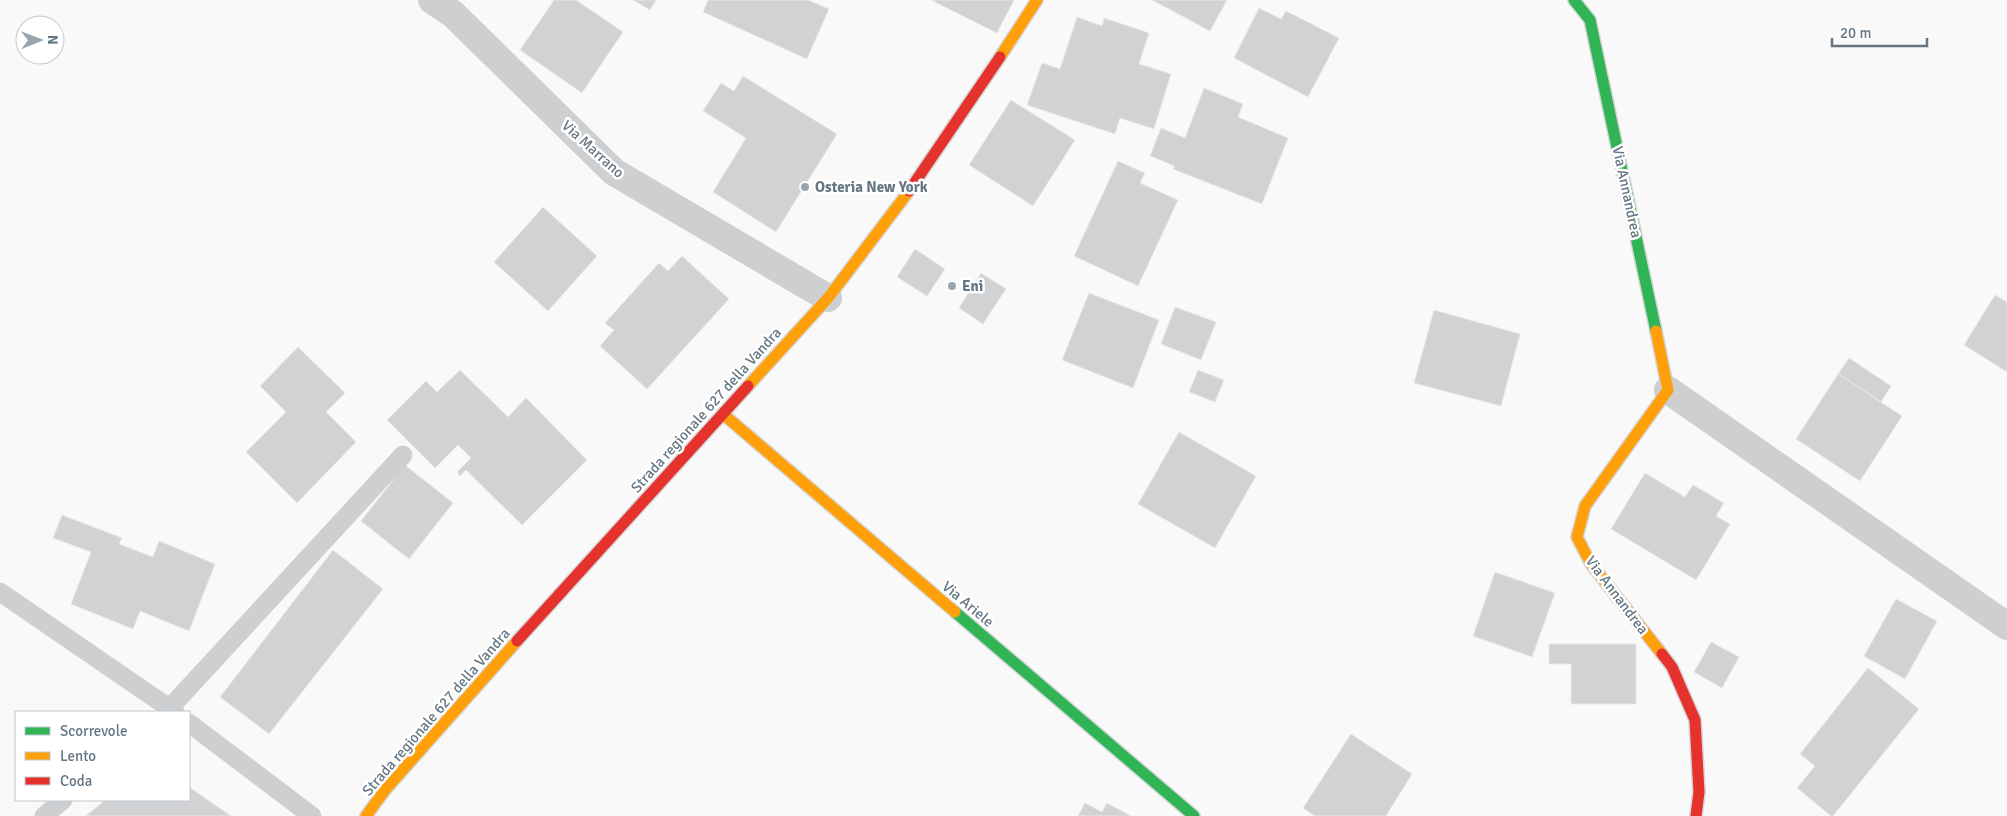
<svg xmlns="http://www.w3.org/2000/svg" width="2007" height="816" font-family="Signika,sans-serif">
<rect width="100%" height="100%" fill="#f9f9f9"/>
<g fill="#d0d2d3" stroke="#e8e8e8">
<path d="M 554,0 L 576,0 L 623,32 L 582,93 L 520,50 Z"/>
<path d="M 633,0 L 656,0 L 650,10 Z"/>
<path d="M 708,0 L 808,0 L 829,9 L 807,59 L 703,12 Z"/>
<path d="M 931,0 L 1014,0 L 997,33 Z"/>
<path d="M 1152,0 L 1227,0 L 1210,31 Z"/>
<path d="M 1259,8 L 1281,19 L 1286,11 L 1339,38 L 1308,97 L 1234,58 Z"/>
<path d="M 1077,17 L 1102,26 L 1104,18 L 1149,33 L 1139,64 L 1171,74 L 1154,129 L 1120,118 L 1115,134 L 1027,105 L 1042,63 L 1060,69 Z"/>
<path d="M 743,76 L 837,134 L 776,232 L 713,192 L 746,138 L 703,111 L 721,83 L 734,91 Z"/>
<path d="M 1204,88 L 1243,104 L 1238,117 L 1288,138 L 1262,204 L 1173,169 L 1175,166 L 1150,156 L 1161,128 L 1185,138 Z"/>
<path d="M 1011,100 L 1075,140 L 1033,206 L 969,165 Z"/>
<path d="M 1118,161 L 1145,173 L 1140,183 L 1178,200 L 1138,286 L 1074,256 Z"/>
<path d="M 543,207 L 597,256 L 548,311 L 494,262 Z"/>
<path d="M 915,249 L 945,269 L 927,296 L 897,277 Z"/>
<path d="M 682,256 L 729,299 L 647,389 L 600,346 L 614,330 L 605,323 L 659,263 L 668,271 Z"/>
<path d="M 981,273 L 1006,289 L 983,324 L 959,308 Z"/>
<path d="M 1089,293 L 1159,320 L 1133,388 L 1062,360 Z"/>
<path d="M 1995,295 L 2007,302 L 2007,372 L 1964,345 Z"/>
<path d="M 1175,307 L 1216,322 L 1201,360 L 1161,344 Z"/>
<path d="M 1434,310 L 1520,334 L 1501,406 L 1414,383 Z"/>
<path d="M 298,347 L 345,393 L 326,412 L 356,442 L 297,503 L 246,452 L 286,412 L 260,386 Z"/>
<path d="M 1849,358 L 1891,386 L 1881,402 L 1838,374 Z"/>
<path d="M 460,370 L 508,417 L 526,398 L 587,460 L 522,525 L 466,470 L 460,476 L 457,472 L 471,458 L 458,445 L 435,468 L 387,420 L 426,381 L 437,392 Z"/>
<path d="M 1198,370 L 1224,380 L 1215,402 L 1189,392 Z"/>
<path d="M 1838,374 L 1902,416 L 1860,481 L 1796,439 Z"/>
<path d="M 1179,432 L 1256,476 L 1215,548 L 1138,504 Z"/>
<path d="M 405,465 L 453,503 L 409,559 L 361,521 Z"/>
<path d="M 1645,473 L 1685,497 L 1693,485 L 1724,503 L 1716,516 L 1730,524 L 1696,580 L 1611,529 Z"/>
<path d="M 62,515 L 122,538 L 119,544 L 153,557 L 159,541 L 215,564 L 189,631 L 140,611 L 133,629 L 71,604 L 91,552 L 53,538 Z"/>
<path d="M 333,550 L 383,589 L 269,734 L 220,697 Z"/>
<path d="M 1495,572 L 1555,593 L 1532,657 L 1473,636 Z"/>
<path d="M 1896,599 L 1937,621 L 1905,679 L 1864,656 Z"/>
<path d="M 1711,642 L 1739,657 L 1722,688 L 1694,672 Z"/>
<path d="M 1549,644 L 1636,644 L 1636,704 L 1571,704 L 1571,664 L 1549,664 Z"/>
<path d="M 1868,668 L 1919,709 L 1833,816 L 1831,816 L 1797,788 L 1815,766 L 1800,754 Z"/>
<path d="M 1351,734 L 1412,774 L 1386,816 L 1315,816 L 1303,808 Z"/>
<path d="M 189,787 L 231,816 L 86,816 L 105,800 L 189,800 Z"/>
<path d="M 1085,803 L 1102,812 L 1107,803 L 1131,816 L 1078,816 Z"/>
</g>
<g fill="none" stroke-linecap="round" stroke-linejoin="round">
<defs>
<g id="fast">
<path d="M 1574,0 L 1590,20 L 1656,331"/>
<path d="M 955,612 L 1194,816"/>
</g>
<g id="slow">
<path d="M 1000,57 L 1037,0"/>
<path d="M 1656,331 L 1668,390 L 1585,506 L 1577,537 L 1591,564 L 1662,654"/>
<path d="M 748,386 L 828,298 L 909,191"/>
<path d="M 723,414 L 955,612"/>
<path d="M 366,816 L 385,790 L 517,641"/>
</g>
<g id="jam">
<path d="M 909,191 L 1000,57"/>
<path d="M 517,641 L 748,386"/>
<path d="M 1662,654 L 1672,667 L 1695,720 L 1699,792 L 1696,816"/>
</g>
</defs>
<use href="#fast" stroke="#d5d6d7" stroke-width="14"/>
<use href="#slow" stroke="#d5d6d7" stroke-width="14"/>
<use href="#jam" stroke="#d5d6d7" stroke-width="14"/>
<g stroke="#cecfd0" stroke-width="19">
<path d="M 0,592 L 175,712"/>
<path d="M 166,712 L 403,455"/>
<path d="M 189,723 L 312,816"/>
<path d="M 44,816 L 63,800"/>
</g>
<g stroke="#cecfd0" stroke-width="28">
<path d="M 432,0 L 453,14 L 614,172 L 828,298"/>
<path d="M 1668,390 L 2007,626"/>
</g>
<use href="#fast" stroke="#30b455" stroke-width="11"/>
<use href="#slow" stroke="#ff9f0a" stroke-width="11"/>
<use href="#jam" stroke="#e5322d" stroke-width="11"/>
</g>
<g fill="#99a4ac" stroke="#fff" stroke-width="2">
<circle cx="805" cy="187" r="5"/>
<circle cx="952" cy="286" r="5"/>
</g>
<g text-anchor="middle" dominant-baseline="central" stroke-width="5" stroke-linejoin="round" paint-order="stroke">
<g font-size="15" fill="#657683" stroke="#fff">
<text transform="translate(593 149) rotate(42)">Via Marrano</text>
<text transform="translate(1627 192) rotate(78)">Via Annandrea</text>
<text transform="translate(706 410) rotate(-48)">Strada regionale 627 della Vandra</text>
<text transform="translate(1617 595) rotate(53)">Via Annandrea</text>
<text transform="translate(968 604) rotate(40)">Via Ariele</text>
<text transform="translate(436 712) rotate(-49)">Strada regionale 627 della Vandra</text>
</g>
<g font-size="15" font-weight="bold" fill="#657683" stroke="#fff" text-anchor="start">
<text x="815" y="187">Osteria New York</text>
<text x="962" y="286">Eni</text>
</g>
</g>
<rect x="15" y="711" width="175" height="90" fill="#ffffff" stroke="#c1c8cd"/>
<rect x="25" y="727" width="25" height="8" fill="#30b455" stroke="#c1c8cd"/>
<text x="60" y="736" font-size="15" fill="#657683">Scorrevole</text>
<rect x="25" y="752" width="25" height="8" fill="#ff9f0a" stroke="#c1c8cd"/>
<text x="60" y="761" font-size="15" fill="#657683">Lento</text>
<rect x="25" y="777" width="25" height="8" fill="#e5322d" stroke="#c1c8cd"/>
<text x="60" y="786" font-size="15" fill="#657683">Coda</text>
<g transform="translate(40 40) rotate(89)"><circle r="24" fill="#ffffff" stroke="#c1c8cd"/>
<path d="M0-4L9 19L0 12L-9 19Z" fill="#99a4ac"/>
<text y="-8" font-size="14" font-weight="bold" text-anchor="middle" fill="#657683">N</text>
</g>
<path d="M1832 38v8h95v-8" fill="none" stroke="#657683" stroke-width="2.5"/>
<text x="1840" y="38" font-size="15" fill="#657683" stroke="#ffffff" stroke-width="4" paint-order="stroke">20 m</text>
</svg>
